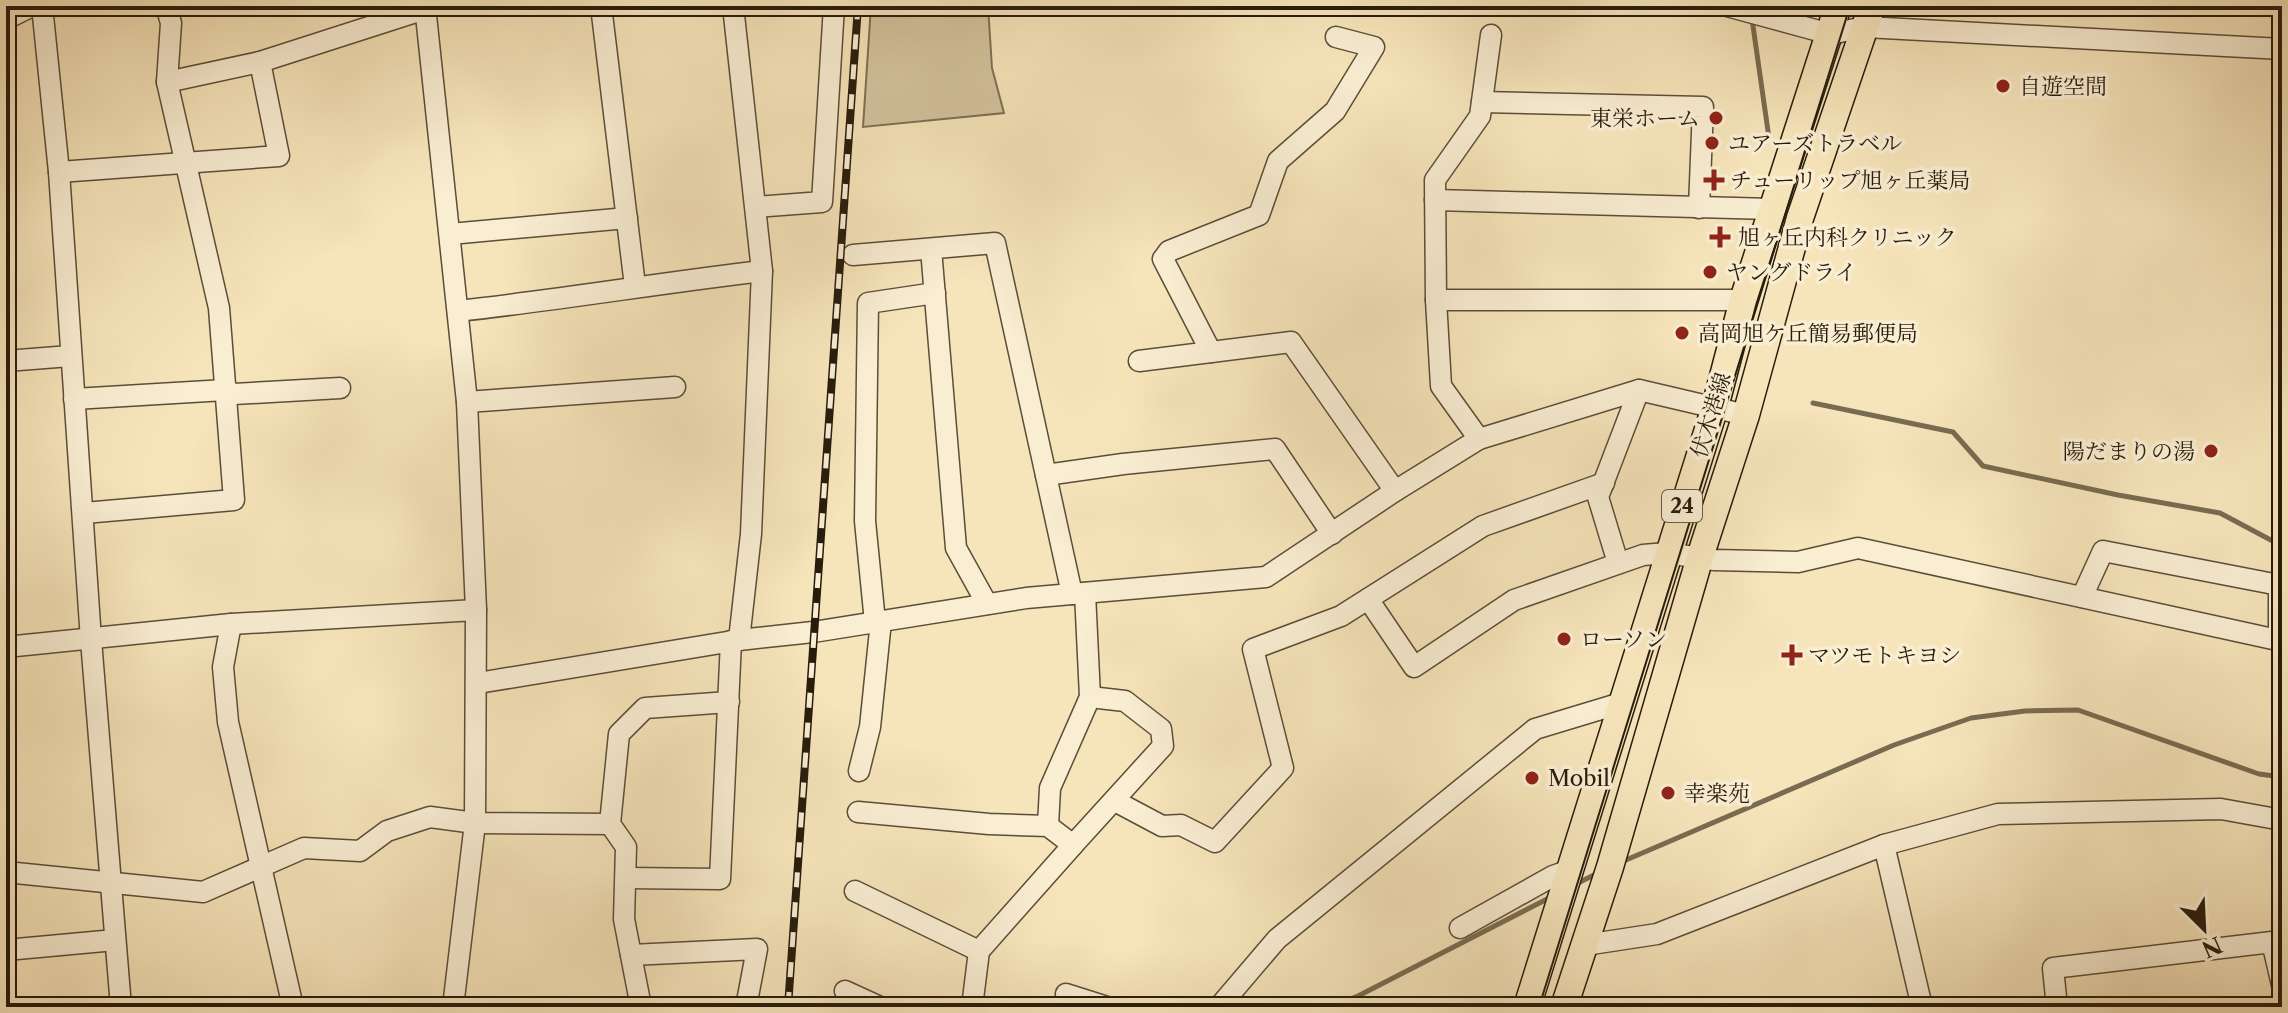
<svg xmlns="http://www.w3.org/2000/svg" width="2288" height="1013" font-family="'Libre Caslon Text','Noto Serif JP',serif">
<rect width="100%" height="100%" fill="#f6e4ba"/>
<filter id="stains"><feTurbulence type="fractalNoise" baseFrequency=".0025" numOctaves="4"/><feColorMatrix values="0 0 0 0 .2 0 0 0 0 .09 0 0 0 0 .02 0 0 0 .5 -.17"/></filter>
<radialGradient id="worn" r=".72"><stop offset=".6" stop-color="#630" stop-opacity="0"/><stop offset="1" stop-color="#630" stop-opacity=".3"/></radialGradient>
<path fill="#d3c29d" stroke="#7d6f55" stroke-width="2" d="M 871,6 L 988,6 L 992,68 L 1004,113 L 863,127 Z"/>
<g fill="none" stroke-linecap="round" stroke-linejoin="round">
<g stroke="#796b51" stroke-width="5">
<path d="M 1752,19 L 1769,138"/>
<path d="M 1813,403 L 1953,432 L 1983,466 L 2118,495 L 2220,513 L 2282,546"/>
<path d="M 2282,825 L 2282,896"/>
<path d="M 1619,863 L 1894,745 L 1971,718 L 2025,711 L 2078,710 L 2259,774 L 2282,777"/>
<path d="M 1576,884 L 1600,872"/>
<path d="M 1331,1007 L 1358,996 L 1553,896"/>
</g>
<defs>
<g id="minor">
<path d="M 42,6 L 59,172 L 91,640 L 121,1007"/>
<path d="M 425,6 L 467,402 L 476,610 L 475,823 L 453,1007"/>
<path d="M 601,6 L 635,286"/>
<path d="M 733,6 L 762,271 L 751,534 L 739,640"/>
<path d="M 1727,6 L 1830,34 L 1865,27 L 2282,49"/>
<path d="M 6,19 L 32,6"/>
<path d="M 167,82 L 260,62 L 425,9"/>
<path d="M 1482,102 L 1703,107 L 1699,208"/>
<path d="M 59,172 L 279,156 L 260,62"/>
<path d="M 1435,200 L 1772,209"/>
<path d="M 756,207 L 822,202 L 834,6"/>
<path d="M 450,234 L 627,218"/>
<path d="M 931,249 L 956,548 L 987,604"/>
<path d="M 853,255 L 995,243 L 1072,594"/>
<path d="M 1436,300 L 1743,300"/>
<path d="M 458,311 C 559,300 660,283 762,271"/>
<path d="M 1211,352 L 1163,259 L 1169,251 L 1259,215 L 1278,161 L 1335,111 L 1374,47 L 1336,37"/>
<path d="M 6,361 L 70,356"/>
<path d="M 1139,361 L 1291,342 L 1395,491"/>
<path d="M 74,399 L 225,390 L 234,394 L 340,388"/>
<path d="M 467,402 L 675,387"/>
<path d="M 1479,439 L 1441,386 L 1436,300 L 1435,180 L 1480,116 L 1491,35"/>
<path d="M 1046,475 L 1123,464 L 1275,449 L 1332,534"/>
<path d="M 84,513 L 234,500 L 219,308 L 167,82 L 171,23 L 166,6"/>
<path d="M 1618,563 L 1598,497 L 1639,390"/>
<path d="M 2082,597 L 2103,551 L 2279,585 L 2279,640"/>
<path d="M 1368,599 L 1414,667 L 1514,600 L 1643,555 L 1667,553 L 1714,560 L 1798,562 L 1858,548 L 2282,641"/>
<path d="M 875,622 L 865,521 L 868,303 L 935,293"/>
<path d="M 231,624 L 223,667 L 228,722 L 293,1007"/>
<path d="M 6,647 L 231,624 L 476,610"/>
<path d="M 478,683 L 739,640 L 813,632 L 1026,598 L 1266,577 L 1395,491 L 1479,439 L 1639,390 L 1746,415"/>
<path d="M 859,771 L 870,727 L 881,621"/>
<path d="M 1115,801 L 1162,826 L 1181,825 L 1215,842 L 1283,768 L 1253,649 L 1341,616 L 1483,526 L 1604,483"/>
<path d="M 858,812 L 989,824 L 1048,826 L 1073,845 L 979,951 L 972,1007"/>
<path d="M 1048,826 L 1050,788 L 1090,697 L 1085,593"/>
<path d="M 1073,845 L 1163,746 L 1161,729 L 1125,701 L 1090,697"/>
<path d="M 1884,845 L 1922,1007"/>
<path d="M 6,872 L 203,892 L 304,848 L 360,851 L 387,831 L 430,817 L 475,823 L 610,824"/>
<path d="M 626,878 L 720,879 L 731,641"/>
<path d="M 855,891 L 979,951"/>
<path d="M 1460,928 L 1553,876 L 1570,870"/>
<path d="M 1585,945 L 1657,934 L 1884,845 L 1998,814 L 2221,809 L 2282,820"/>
<path d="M 6,950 L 115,940"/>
<path d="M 631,955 L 757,949 L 746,1007"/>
<path d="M 845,991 L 880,1007"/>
<path d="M 1066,994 L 1107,1007"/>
<path d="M 641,1007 L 624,919 L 626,847 L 610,824 L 619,734 L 645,708 L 729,702"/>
<path d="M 1219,1007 L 1277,939 L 1535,729 L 1621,703"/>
<path d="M 2057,1007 L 2053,968 L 2272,942 L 2282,985"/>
</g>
<g id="major">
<path d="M 1527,1007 L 1715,407 L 1743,300 L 1838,6"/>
<path d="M 1564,1007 L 1610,867 L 1700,557 L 1746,415 L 1800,218 L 1872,6"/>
</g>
</defs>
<use href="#minor" stroke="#5b4e38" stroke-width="23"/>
<use href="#major" stroke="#271c0d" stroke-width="29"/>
<use href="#minor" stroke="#f9edd2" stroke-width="20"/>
<use href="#major" stroke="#f6e4ba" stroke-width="26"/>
<path stroke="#271c0d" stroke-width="2" d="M 1539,1007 L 1850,6"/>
<defs>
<path id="rail" d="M 788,1007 L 858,6"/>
</defs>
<use href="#rail" stroke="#271c0d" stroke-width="8"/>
<use href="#rail" stroke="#f9edd2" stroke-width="5" stroke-dasharray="15" stroke-linecap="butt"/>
</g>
<g fill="#8f2418" stroke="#f9edd2" stroke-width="3">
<circle cx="2003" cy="86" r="8"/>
<circle cx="1716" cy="118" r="8"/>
<circle cx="1712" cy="143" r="8"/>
<path d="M1710 168h8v8h8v8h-8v8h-8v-8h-8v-8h8z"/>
<path d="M1716 225h8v8h8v8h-8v8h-8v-8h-8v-8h8z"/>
<circle cx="1710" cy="272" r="8"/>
<circle cx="1682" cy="333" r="8"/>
<circle cx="2211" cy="451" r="8"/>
<circle cx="1564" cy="639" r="8"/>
<path d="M1788 643h8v8h8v8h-8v8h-8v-8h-8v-8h8z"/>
<circle cx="1532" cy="778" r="8"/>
<circle cx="1668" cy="793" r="8"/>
</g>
<g text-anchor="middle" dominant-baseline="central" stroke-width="7" stroke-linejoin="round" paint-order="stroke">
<rect fill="#f9edd2" stroke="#665b48" stroke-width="2" x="1662" y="490" width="40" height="32" rx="6"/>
<g font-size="20" font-weight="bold" fill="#271c0d">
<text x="1682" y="506">24</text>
</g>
<g font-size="22" fill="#271c0d" stroke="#f9edd2" text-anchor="start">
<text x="2019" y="86">自遊空間</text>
<text x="1700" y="118" text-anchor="end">東栄ホーム</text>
<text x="1728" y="143">ユアーズトラベル</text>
<text x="1730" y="180">チューリップ旭ヶ丘薬局</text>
<text x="1738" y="237">旭ヶ丘内科クリニック</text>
<text x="1726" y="272">ヤングドライ</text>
<text x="1698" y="333">高岡旭ケ丘簡易郵便局</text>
<text x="2195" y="451" text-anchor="end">陽だまりの湯</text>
<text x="1580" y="639">ローソン</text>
<text x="1808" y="655">マツモトキヨシ</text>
<text x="1548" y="778">Mobil</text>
<text x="1684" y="793">幸楽苑</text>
</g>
<g font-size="22" fill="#271c0d" stroke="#f9edd2">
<text transform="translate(1711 415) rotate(-73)">伏木港線</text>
</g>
</g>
<rect width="2288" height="1013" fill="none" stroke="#f6e4ba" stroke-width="32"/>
<rect x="8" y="8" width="2272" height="997" fill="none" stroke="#271c0d" stroke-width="4"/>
<rect x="16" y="16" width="2256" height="981" fill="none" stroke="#271c0d" stroke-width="2"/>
<g transform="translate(2204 929) rotate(156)" stroke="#f9edd2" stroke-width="6" paint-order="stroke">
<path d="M0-6L14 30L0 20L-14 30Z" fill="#271c0d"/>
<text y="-12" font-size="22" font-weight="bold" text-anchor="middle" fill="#271c0d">N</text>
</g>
<rect width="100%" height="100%" filter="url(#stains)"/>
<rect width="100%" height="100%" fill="url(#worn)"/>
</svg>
